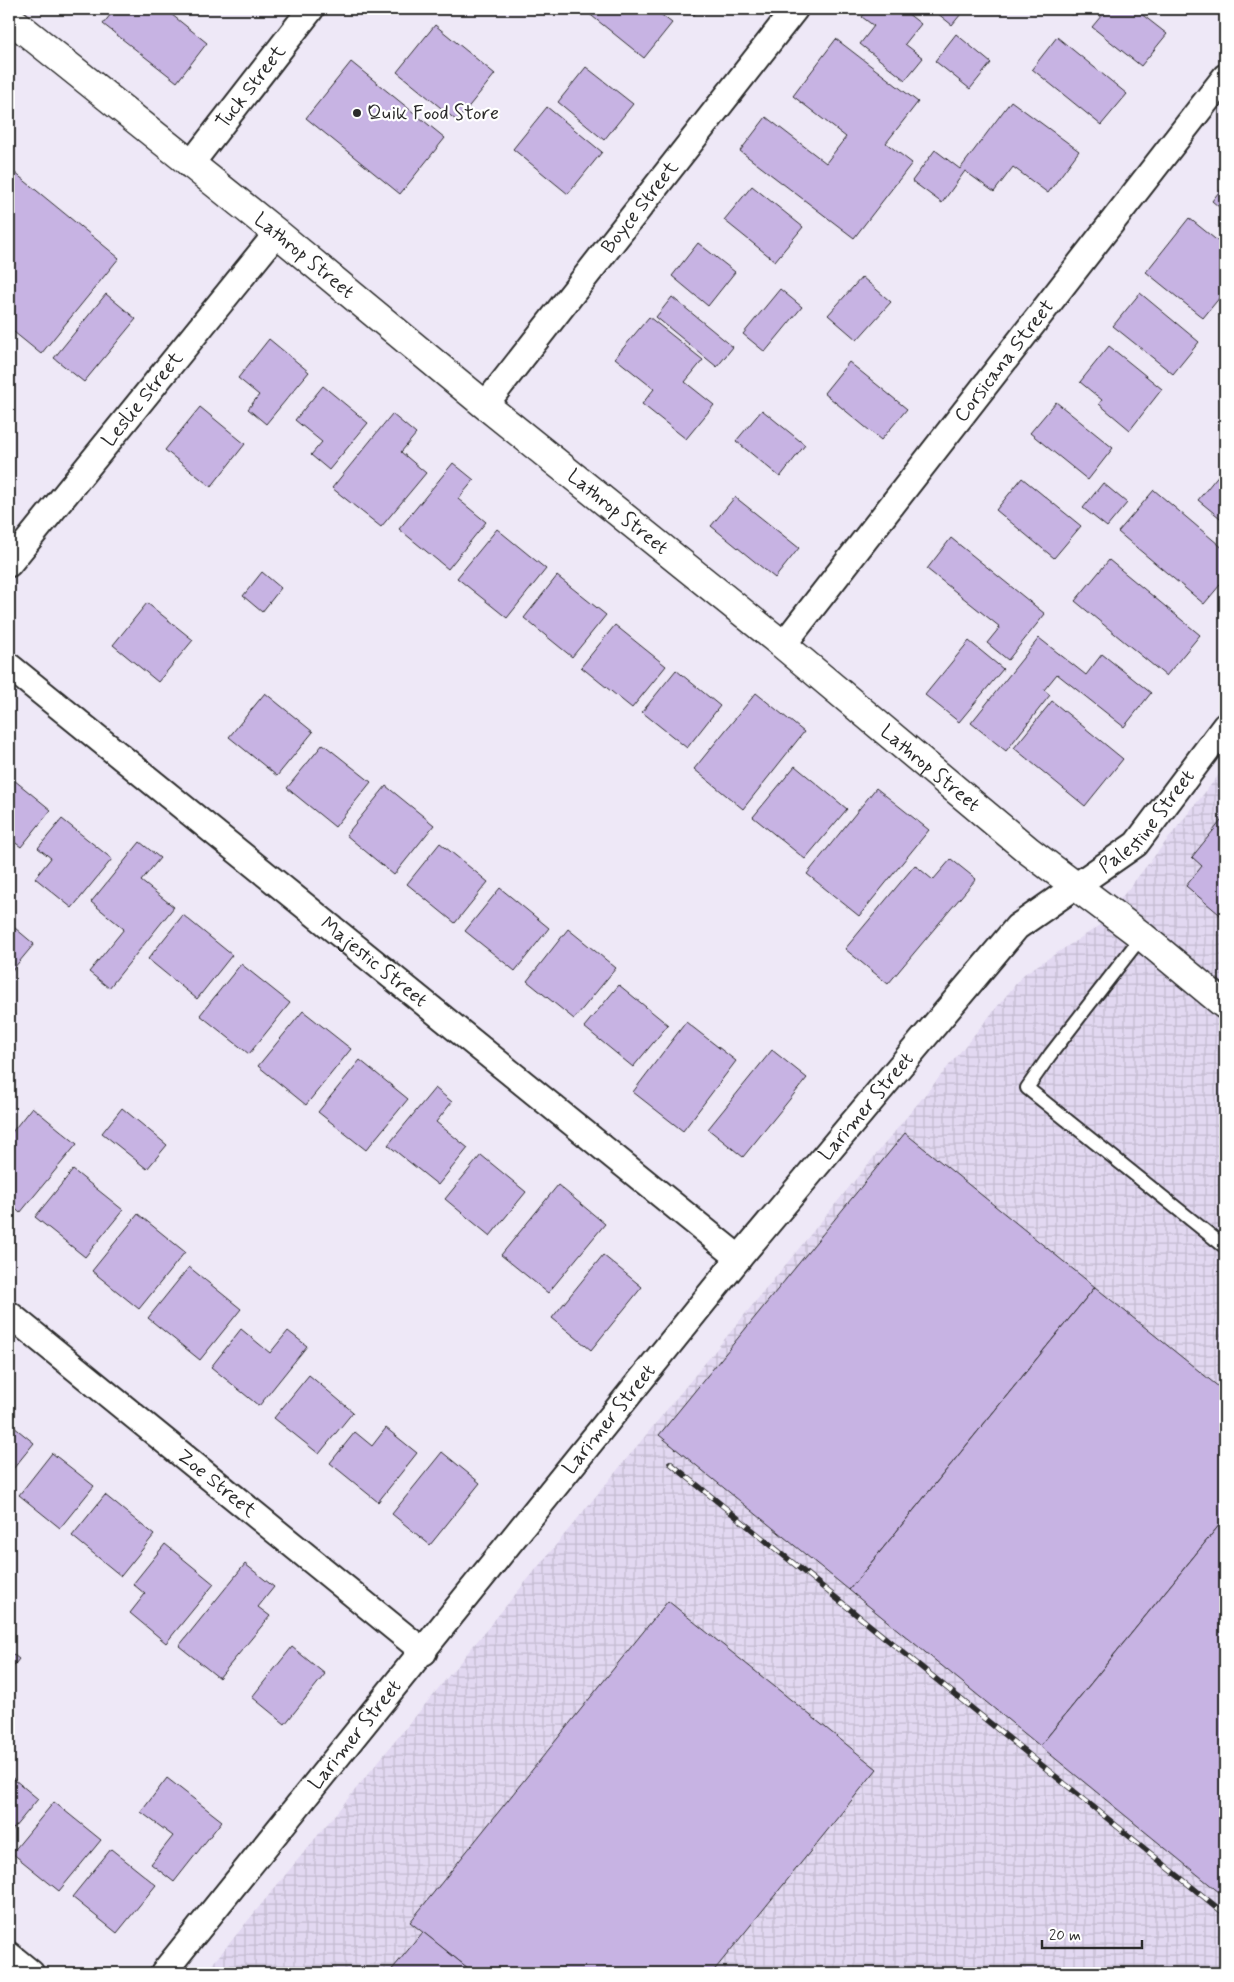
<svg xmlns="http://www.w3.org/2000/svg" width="1234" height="1982" font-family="Mynerve,sans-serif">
<defs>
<pattern id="industrial-grid" width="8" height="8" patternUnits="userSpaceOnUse" patternTransform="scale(1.25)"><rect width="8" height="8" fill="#e2d8f1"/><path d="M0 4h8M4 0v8" fill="none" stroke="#c2bacf"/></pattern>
</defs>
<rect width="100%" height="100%" fill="#eee8f7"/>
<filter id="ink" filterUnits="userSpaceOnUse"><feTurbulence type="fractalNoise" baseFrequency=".02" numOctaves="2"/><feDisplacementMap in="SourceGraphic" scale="10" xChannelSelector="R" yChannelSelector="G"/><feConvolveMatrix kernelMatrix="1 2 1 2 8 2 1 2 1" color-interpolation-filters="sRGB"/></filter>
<g filter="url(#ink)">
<path fill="url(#industrial-grid)" d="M 1225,767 L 1225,1973 L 205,1973 L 1024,974 L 1099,926 Z"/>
<g fill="#c7b3e3" stroke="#2b2b2b">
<path d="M 115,9 L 168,9 L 166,10 L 207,43 L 177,82 L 103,24 Z"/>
<path d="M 590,9 L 654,9 L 672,23 L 644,58 L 587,12 Z"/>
<path d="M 686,9 L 700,9 L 694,15 Z"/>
<path d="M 868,9 L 902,9 L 921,24 L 905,44 L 923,58 L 905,80 L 860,44 L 874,26 L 862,17 Z"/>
<path d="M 932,9 L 965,9 L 952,25 Z"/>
<path d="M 1063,9 L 1077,9 L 1072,15 Z"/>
<path d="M 1107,9 L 1135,9 L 1167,34 L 1141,66 L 1092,27 Z"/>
<path d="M 1183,9 L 1193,9 L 1189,14 Z"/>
<path d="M 435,25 L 495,74 L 457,121 L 397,72 Z"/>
<path d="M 956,34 L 991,63 L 970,89 L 935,61 Z"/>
<path d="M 1057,37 L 1127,94 L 1101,125 L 1032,69 Z"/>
<path d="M 836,39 L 918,102 L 886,143 L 912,163 L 854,238 L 740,151 L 766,117 L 826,163 L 846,137 L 793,96 Z"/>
<path d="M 351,62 L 445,138 L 400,194 L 306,118 Z"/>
<path d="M 586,67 L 633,104 L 604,140 L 558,102 Z"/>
<path d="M 1011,101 L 1079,151 L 1048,193 L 1013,167 L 994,192 L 965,171 L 942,203 L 912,181 L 935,150 L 960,169 Z"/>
<path d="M 547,107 L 602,152 L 568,194 L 513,149 Z"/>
<path d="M 9,168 L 119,258 L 41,354 L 9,328 Z"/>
<path d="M 1225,184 L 1225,212 L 1212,201 Z"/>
<path d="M 752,186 L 803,227 L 775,261 L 724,220 Z"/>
<path d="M 1189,218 L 1225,247 L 1225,291 L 1203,318 L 1146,272 Z"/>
<path d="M 698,243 L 735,272 L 708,306 L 672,276 Z"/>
<path d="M 862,277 L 891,302 L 857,340 L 828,315 Z"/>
<path d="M 780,289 L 802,307 L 765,352 L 743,334 Z"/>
<path d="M 1140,293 L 1199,342 L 1173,374 L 1113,326 Z"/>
<path d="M 106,294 L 136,319 L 84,382 L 54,358 Z"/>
<path d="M 672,297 L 733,347 L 717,367 L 656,317 Z"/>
<path d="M 649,317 L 703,360 L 685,382 L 714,405 L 686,439 L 642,404 L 654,389 L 615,358 Z"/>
<path d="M 269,339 L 309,372 L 266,424 L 248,409 L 259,395 L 238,378 Z"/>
<path d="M 1109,346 L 1162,389 L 1130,430 L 1099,404 L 1102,400 L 1080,382 Z"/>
<path d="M 849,362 L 907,409 L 881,440 L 824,393 Z"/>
<path d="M 323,386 L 368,423 L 329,470 L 311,455 L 322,442 L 295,420 Z"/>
<path d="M 1056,402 L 1113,448 L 1088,480 L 1030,433 Z"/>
<path d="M 200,407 L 245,444 L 211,487 L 165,450 Z"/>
<path d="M 762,410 L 805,445 L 780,477 L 736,441 Z"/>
<path d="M 392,414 L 416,434 L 401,452 L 426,473 L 381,527 L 332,488 Z"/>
<path d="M 453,463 L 474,480 L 458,499 L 486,522 L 448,569 L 399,529 Z"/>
<path d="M 1225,467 L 1225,522 L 1198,500 Z"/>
<path d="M 1022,478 L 1081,526 L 1054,558 L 996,510 Z"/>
<path d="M 1103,483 L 1127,503 L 1107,527 L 1083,508 Z"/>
<path d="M 1154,490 L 1225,550 L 1225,579 L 1204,604 L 1118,532 Z"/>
<path d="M 735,497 L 799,548 L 775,578 L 711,526 Z"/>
<path d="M 497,529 L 546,569 L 507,618 L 457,578 Z"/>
<path d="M 951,538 L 1045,614 L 1008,660 L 987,643 L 1000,627 L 927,569 Z"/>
<path d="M 1109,560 L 1200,635 L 1166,676 L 1075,601 Z"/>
<path d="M 262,572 L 281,588 L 262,612 L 243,596 Z"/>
<path d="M 557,576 L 606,615 L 572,657 L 524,618 Z"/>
<path d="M 147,603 L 193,640 L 158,682 L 113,645 Z"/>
<path d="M 615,625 L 666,666 L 632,708 L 581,667 Z"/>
<path d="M 1039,638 L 1086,675 L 1102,654 L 1151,693 L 1124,727 L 1057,674 L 1044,690 L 1050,695 L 1006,751 L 971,723 Z"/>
<path d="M 969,641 L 1003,669 L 959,722 L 925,695 Z"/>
<path d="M 676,670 L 720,706 L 687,748 L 642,712 Z"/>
<path d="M 265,693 L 313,732 L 277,776 L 229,737 Z"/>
<path d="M 756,693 L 804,732 L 743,809 L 694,769 Z"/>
<path d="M 1052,701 L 1123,759 L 1085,806 L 1014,748 Z"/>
<path d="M 323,744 L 371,782 L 335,827 L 287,788 Z"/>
<path d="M 795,766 L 847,809 L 805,859 L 753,817 Z"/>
<path d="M 9,776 L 51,810 L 21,847 L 9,838 Z"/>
<path d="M 386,786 L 434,825 L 394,875 L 346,835 Z"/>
<path d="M 876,788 L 929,830 L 859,916 L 807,874 Z"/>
<path d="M 1225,816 L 1225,919 L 1186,886 L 1202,866 L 1192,857 Z"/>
<path d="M 62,819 L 112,859 L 72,908 L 35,878 L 51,858 L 38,848 Z"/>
<path d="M 140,842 L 160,858 L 141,881 L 174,907 L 109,988 L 89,972 L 124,929 L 91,902 Z"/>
<path d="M 440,843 L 488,882 L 455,923 L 407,884 Z"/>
<path d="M 951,859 L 976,879 L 888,984 L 845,949 L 915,865 L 933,880 Z"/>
<path d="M 500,888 L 549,928 L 515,971 L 465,931 Z"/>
<path d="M 183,915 L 232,955 L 197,999 L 148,959 Z"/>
<path d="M 9,923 L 34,944 L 9,974 Z"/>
<path d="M 568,929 L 616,968 L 574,1019 L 527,981 Z"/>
<path d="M 241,964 L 290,1003 L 249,1054 L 200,1015 Z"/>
<path d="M 619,985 L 668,1025 L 633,1067 L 584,1027 Z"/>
<path d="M 303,1011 L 351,1049 L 306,1105 L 258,1066 Z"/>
<path d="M 686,1022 L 736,1061 L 683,1131 L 633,1092 Z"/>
<path d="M 772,1050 L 807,1078 L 743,1157 L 708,1129 Z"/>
<path d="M 360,1060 L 408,1099 L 366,1150 L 318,1112 Z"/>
<path d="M 435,1088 L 452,1102 L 436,1122 L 468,1148 L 438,1185 L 388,1145 Z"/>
<path d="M 32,1107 L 77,1144 L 20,1213 L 9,1203 L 9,1136 Z"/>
<path d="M 122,1108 L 167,1145 L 147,1169 L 102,1133 Z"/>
<path d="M 905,1133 L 1095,1287 L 849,1590 L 659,1435 Z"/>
<path d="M 481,1155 L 526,1192 L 490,1236 L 445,1199 Z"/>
<path d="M 73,1170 L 123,1210 L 85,1257 L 35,1217 Z"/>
<path d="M 558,1185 L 605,1224 L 548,1293 L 501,1255 Z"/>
<path d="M 138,1214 L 185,1252 L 139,1309 L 92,1271 Z"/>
<path d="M 603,1255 L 642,1287 L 591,1350 L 552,1318 Z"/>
<path d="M 189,1267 L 241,1309 L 200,1360 L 148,1318 Z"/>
<path d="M 1095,1287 L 1225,1392 L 1225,1518 L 1040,1746 L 849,1590 Z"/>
<path d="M 241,1329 L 270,1353 L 288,1331 L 307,1346 L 259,1406 L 211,1367 Z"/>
<path d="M 309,1375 L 353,1412 L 319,1454 L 274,1418 Z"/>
<path d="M 9,1423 L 34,1443 L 9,1474 Z"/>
<path d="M 386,1428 L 417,1453 L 378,1502 L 330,1463 L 355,1432 L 372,1446 Z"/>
<path d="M 442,1452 L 480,1483 L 430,1545 L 392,1514 Z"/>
<path d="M 52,1453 L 94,1486 L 60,1528 L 19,1495 Z"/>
<path d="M 105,1495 L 154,1535 L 121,1576 L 72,1536 Z"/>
<path d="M 1225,1518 L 1225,1897 L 1040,1746 Z"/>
<path d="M 165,1544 L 214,1584 L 166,1643 L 130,1613 L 145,1594 L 133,1584 Z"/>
<path d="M 245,1564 L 274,1587 L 258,1607 L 270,1616 L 219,1678 L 179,1646 Z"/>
<path d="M 668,1601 L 877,1769 L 712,1973 L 474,1973 L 410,1922 Z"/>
<path d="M 292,1647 L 325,1674 L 285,1724 L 252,1697 Z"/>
<path d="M 9,1651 L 19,1659 L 9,1672 Z"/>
<path d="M 9,1775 L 38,1799 L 9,1834 Z"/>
<path d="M 167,1778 L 222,1821 L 174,1882 L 151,1864 L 173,1836 L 141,1812 Z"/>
<path d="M 54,1802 L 101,1840 L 59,1891 L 12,1853 Z"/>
<path d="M 111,1849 L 156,1885 L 117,1933 L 72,1897 Z"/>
<path d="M 423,1932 L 474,1973 L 389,1973 Z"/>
</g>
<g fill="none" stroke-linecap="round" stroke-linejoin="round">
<defs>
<path id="lane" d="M 1142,936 L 1050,1055 L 1027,1088 L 1225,1247"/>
<g id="street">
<path id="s1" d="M 190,165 L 311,9"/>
<path id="s2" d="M 485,405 L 795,9"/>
<path id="s3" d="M 9,564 L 277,233"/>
<path id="s4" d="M 783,645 L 1225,77"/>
<path id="s5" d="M 9,666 L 739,1258"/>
<path id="s6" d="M 9,1314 L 424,1652"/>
<path d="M 9,1955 L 31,1973"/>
<path id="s7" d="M 163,1973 L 739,1258 L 1017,927 L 1136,844 L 1225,726"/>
</g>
<g id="secondary">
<path id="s8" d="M 9,18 L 277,233 L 485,405 L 783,645 L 1029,851 L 1142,936 L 1225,1005"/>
</g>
</defs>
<use href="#lane" stroke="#2b2b2b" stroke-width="16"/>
<use href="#street" stroke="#2b2b2b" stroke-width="29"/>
<use href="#secondary" stroke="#2b2b2b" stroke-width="31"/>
<use href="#lane" stroke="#fff" stroke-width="12"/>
<use href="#street" stroke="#fff" stroke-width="25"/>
<use href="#secondary" stroke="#fff" stroke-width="28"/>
<defs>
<path id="rail" d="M 670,1463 L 1225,1914"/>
</defs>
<use href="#rail" stroke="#2b2b2b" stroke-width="5.5"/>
<use href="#rail" stroke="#fff" stroke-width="4" stroke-dasharray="11" stroke-linecap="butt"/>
</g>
</g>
<circle fill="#2b2b2b" stroke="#fff" stroke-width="2" cx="357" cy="113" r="5"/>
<g text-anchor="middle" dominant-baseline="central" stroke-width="4.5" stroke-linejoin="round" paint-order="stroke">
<g font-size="20" fill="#2b2b2b" stroke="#fff">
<text stroke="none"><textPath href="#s1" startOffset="99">Tuck Street</textPath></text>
<text stroke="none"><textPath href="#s2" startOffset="251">Boyce Street</textPath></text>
<text stroke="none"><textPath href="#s8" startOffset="379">Lathrop Street</textPath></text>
<text stroke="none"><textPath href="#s4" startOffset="360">Corsicana Street</textPath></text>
<text stroke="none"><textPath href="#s3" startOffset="212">Leslie Street</textPath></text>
<text stroke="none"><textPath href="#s8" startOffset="784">Lathrop Street</textPath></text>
<text stroke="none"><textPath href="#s8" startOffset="1188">Lathrop Street</textPath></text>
<text stroke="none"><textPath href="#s7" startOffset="1519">Palestine Street</textPath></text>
<text stroke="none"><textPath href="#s5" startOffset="470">Majestic Street</textPath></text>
<text stroke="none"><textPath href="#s7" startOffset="1116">Larimer Street</textPath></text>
<text stroke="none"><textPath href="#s7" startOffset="711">Larimer Street</textPath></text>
<text stroke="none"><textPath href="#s6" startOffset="268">Zoe Street</textPath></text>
<text stroke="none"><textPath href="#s7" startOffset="306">Larimer Street</textPath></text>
</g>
<g font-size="20" fill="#2b2b2b" stroke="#fff" text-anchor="start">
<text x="367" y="113">Quik Food Store</text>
</g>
</g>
<rect width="1234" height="1982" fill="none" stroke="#fff" stroke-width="30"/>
<rect x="15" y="15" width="1204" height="1952" fill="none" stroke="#2b2b2b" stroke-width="2" filter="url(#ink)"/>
<path d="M1042 1940v8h100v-8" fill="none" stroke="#2b2b2b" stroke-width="2.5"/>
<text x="1049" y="1940" font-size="15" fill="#2b2b2b" stroke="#ffffff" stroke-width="4" paint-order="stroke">20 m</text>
</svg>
